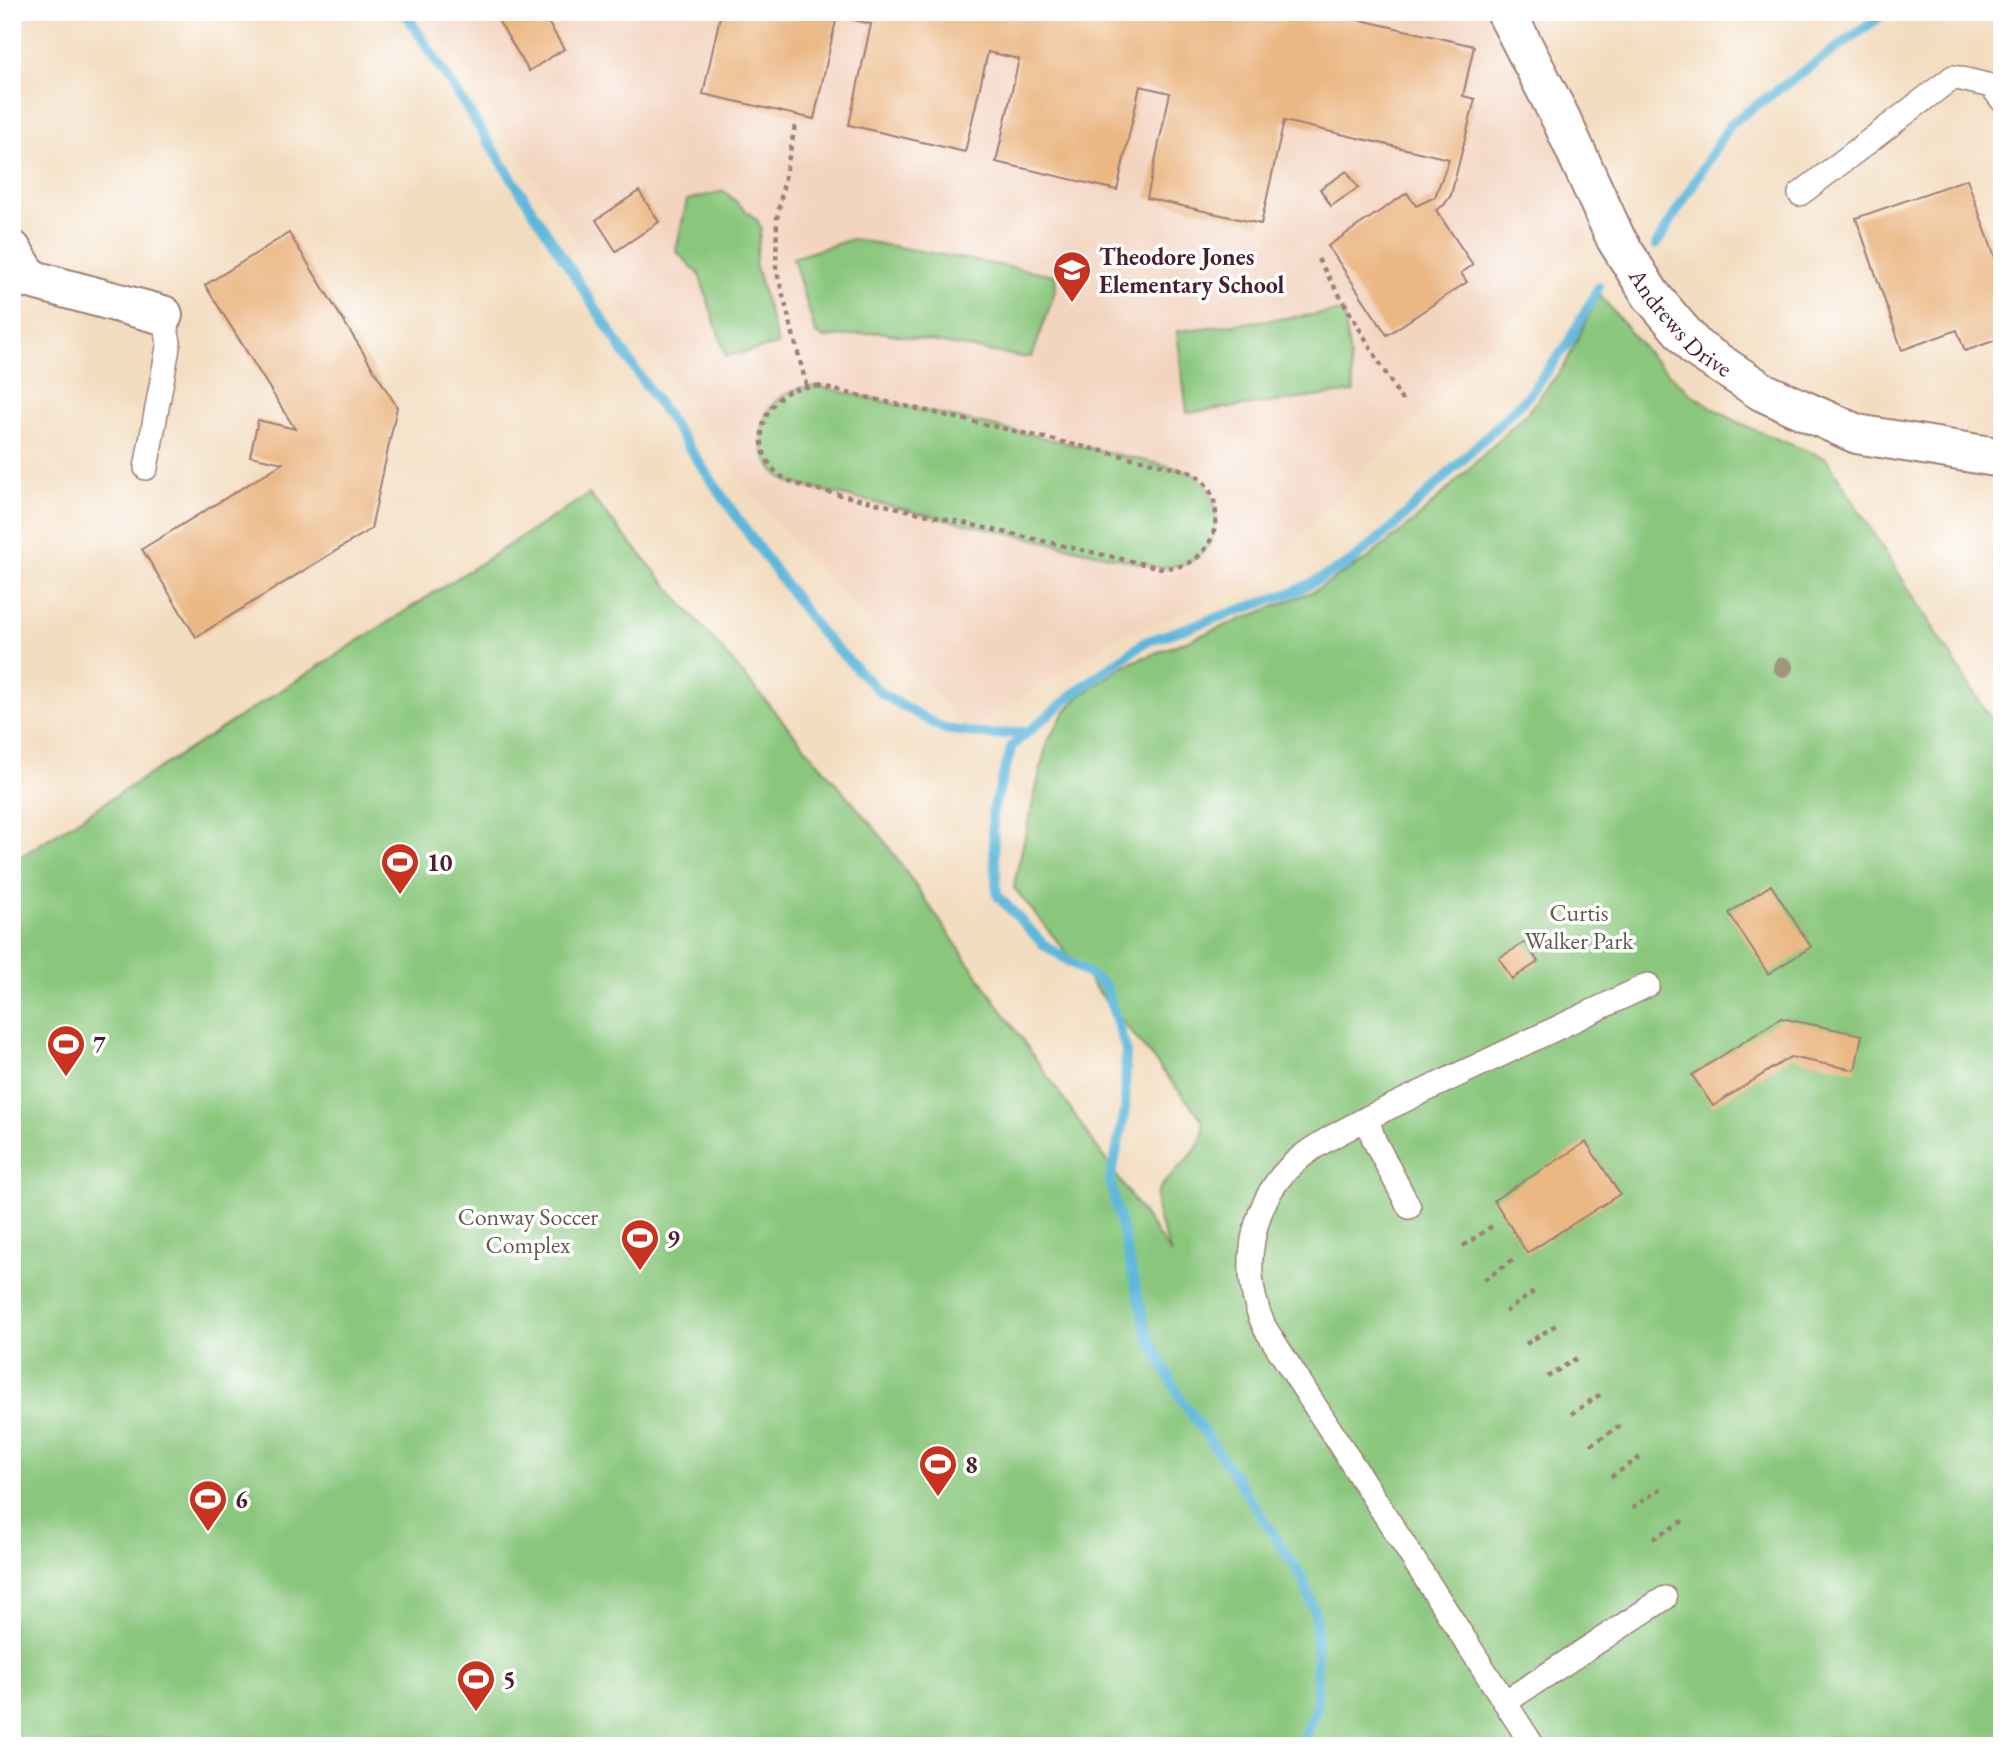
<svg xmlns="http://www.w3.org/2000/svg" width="2014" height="1758" font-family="'EB Garamond',serif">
<rect width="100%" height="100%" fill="#fff"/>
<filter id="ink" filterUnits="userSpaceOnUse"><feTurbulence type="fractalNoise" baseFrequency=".0143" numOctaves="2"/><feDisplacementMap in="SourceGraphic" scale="14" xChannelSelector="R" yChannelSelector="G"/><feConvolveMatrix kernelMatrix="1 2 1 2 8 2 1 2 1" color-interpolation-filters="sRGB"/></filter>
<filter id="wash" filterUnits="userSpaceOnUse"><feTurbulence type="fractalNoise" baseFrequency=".00686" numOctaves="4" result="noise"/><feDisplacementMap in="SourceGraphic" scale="28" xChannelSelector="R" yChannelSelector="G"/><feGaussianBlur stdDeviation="1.57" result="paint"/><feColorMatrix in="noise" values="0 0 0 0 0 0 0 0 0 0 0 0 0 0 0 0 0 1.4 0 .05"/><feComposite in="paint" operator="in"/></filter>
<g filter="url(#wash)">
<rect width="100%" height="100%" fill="#f3ddc0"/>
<path fill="#f3d4bf" d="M 426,12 L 1528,12 L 1620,203 L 1441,394 L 1255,582 L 1106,643 L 968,730 L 756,500 L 557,214 Z"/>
<g fill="#8ac77d" stroke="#6a7354" stroke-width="2">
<path d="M 724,191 L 758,221 L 761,228 L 755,263 L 778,345 L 726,356 L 699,274 L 676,251 L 687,200 Z"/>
<path d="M 852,239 L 1055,275 L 1056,288 L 1032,357 L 1022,357 L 879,332 L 825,338 L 816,334 L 793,258 Z"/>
<path d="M 1599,294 L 1650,356 L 1690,393 L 1716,410 L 1747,427 L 1826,458 L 2002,737 L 2002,1746 L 12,1746 L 12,862 L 589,494 L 881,836 L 1171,1254 C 1165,1234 1153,1215 1157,1193 C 1170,1168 1211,1152 1202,1119 L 1014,888 L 1015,880 L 1047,742 L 1065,712 L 1080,696 L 1125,665 L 1314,591 L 1367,559 L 1420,516 L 1526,414 L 1565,365 Z"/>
<path d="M 1344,311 L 1354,392 L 1187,413 L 1177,331 Z"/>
<path d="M 817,386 L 1172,467 C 1179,469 1187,471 1193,474 C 1220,490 1224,533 1201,554 C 1190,565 1176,566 1161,568 L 806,487 C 800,485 791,484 785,480 C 758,465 753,421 777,400 C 789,390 802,388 817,386 Z"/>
</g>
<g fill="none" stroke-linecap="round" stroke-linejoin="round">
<g stroke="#5db7db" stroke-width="10">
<path d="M 405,12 L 628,359 L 745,529 L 820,632 L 882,694 L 944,729 L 992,735 L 1029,731 L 1085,685 L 1145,642 L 1296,591 L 1348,564 L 1392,528 L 1527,397 L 1567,345 L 1599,287"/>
<path d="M 1656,245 L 1730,124 L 1887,12"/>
<path d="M 1029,731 L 1012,746 L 992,814 L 997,895 L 1043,944 L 1105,985 L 1126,1050 L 1125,1111 L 1110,1181 L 1147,1334 L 1179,1396 L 1239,1482 L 1303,1579 L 1316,1616 L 1317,1707 L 1301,1746"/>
</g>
</g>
<g id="blocks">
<g fill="#ebb783">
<path d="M 493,12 L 542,12 L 564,49 L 529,71 Z"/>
<path d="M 721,12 L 1326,12 L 1474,46 L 1463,96 L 1475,99 L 1451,195 L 1444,205 L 1436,210 L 1473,265 L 1461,273 L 1467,282 L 1387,335 L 1328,246 L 1407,193 L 1416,206 L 1435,197 L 1449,159 L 1284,121 L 1261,224 L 1147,198 L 1170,93 L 1140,86 L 1117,190 L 996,162 L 1019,59 L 988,52 L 965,152 L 849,125 L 871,24 L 837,16 L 814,119 L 703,94 Z"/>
<path d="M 1347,171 L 1358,188 L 1331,206 L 1320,189 Z"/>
<path d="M 1967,179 L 2002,277 L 2002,338 L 1965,351 L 1957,330 L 1902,350 L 1856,218 Z"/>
<path d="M 639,191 L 659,222 L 616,251 L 596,220 Z"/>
<path d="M 289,233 L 397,407 L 371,529 L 196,637 L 142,549 L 283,463 L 250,456 L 258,420 L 295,429 L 205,285 Z"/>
<path d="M 1771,885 L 1811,947 L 1768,974 L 1729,913 Z"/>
<path d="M 1526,942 L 1538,962 L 1512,979 L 1499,958 Z"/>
<path d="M 1781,1018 L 1862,1035 L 1855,1070 L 1790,1057 L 1713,1106 L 1692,1075 Z"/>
<path d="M 1586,1142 L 1620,1194 L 1527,1253 L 1494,1200 Z"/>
</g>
</g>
</g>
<g filter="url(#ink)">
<use href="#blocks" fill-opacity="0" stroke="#9e7e76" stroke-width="2"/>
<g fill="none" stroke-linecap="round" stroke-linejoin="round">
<defs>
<g id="lane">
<path d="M 1800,194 L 1953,77 L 1991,86 L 2002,100"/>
<path d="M 146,468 L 169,342 L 163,315"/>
<path d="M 1367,1118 L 1374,1140 L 1409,1207"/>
<path d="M 1505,1702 L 1665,1598"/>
<path d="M 1533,1746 L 1265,1328 C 1239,1275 1249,1203 1294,1163 C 1315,1144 1342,1132 1367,1118 L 1648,985"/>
</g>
<g id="street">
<path id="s1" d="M 1506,12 L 1561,119 L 1616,239 L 1651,295 L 1696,348 L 1763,392 L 1857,434 L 2002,458"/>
<path d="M 12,250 L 30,279 L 163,315"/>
</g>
</defs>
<use href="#lane" stroke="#9e7e76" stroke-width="26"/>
<use href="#street" stroke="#9e7e76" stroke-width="42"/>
<g stroke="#9e7e76" stroke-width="4.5" stroke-dasharray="5 5" stroke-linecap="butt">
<path d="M 795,126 L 777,218 L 776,268 L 807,388"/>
<path d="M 1318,259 L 1404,404"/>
<path d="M 817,386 L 1172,467 C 1179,469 1188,471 1194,474 C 1228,496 1221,551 1184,565 C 1177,568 1168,567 1161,568 L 806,487 C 792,483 779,478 770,465 C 752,439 765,399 795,389 C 802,387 810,387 817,386 Z"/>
<path d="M 1463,1246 L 1492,1226"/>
<path d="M 1484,1280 L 1514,1259"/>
<path d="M 1505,1312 L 1535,1291"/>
<path d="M 1526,1344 L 1556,1325"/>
<path d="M 1547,1377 L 1577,1358"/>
<path d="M 1571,1414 L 1601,1394"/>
<path d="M 1591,1445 L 1621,1425"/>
<path d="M 1611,1477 L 1642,1456"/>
<path d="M 1632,1508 L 1662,1488"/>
<path d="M 1653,1539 L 1683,1521"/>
</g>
<use href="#lane" stroke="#fff" stroke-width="23"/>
<use href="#street" stroke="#fff" stroke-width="38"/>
</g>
<circle fill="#a2957e" cx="1783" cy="667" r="10"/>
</g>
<defs>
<symbol id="school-pin" viewBox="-11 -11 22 30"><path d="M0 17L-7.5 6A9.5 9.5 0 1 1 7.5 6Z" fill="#c8321e" stroke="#fff"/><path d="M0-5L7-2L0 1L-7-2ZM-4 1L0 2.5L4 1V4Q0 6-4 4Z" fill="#fff"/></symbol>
<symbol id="stadium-pin" viewBox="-11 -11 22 30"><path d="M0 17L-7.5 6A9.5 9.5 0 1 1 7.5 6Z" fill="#c8321e" stroke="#fff"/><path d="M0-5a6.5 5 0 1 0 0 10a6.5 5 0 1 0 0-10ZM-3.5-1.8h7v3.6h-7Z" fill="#fff"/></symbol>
</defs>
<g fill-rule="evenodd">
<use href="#school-pin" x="1050" y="248" width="44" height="60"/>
<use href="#stadium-pin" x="378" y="840" width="44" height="60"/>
<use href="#stadium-pin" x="44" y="1022" width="44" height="60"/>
<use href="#stadium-pin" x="618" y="1216" width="44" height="60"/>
<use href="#stadium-pin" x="916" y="1442" width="44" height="60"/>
<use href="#stadium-pin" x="186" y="1477" width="44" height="60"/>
<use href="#stadium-pin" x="454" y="1657" width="44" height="60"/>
</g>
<g text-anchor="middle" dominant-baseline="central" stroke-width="7" stroke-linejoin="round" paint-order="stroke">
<g font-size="24" font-weight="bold" fill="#4a1f2b" stroke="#fff" text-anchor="start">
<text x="1099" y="256">Theodore Jones<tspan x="1099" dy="28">Elementary School</tspan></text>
<text x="427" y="862">10</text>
<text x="93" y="1044">7</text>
<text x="667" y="1238">9</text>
<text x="965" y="1464">8</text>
<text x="235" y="1499">6</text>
<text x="503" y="1679">5</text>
</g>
<g font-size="24" fill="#4a1f2b" stroke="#fff">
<text stroke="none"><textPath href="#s1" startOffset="359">Andrews Drive</textPath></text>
</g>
<g font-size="24" fill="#605a48" stroke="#fff">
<text x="1579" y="912">Curtis<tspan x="1579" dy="28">Walker Park</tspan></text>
<text x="528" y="1216">Conway Soccer<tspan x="528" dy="28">Complex</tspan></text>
</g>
</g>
<rect width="2014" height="1758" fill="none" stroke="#fff" stroke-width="42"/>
</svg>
